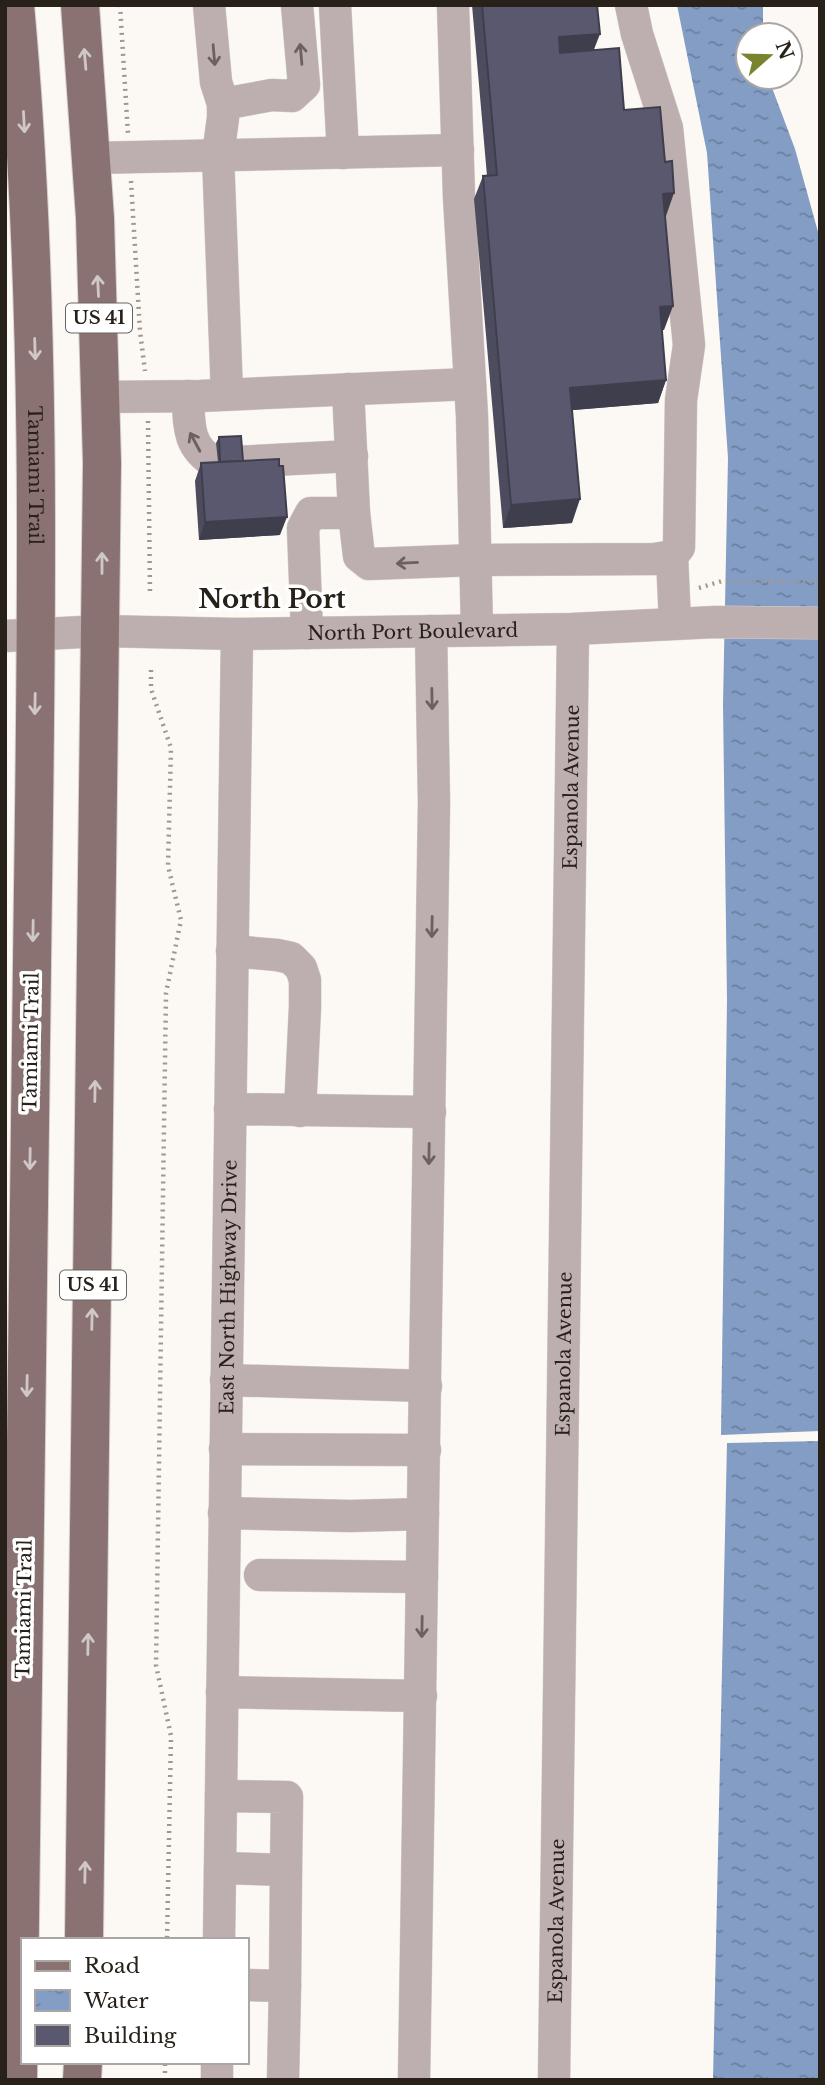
<svg xmlns="http://www.w3.org/2000/svg" width="825" height="2085" font-family="'Libre Baskerville',serif">
<defs>
<pattern id="water-ripples" width="26" height="14" patternUnits="userSpaceOnUse" patternTransform="scale(1.75)"><rect width="26" height="14" fill="#839dc5"/><path d="M2 4q2-2 4 0t4 0M15 11q2-2 4 0t4 0" fill="none" stroke="#6b809f"/></pattern>
</defs>
<rect width="100%" height="100%" fill="#fcf8f4"/>
<g fill="url(#water-ripples)">
<path d="M 677,5 L 763,5 L 763,35 L 748,35 L 748,77 L 768,77 L 795,149 L 820,239 L 820,1431 L 721,1435 L 727,1000 L 723,704 L 728,458 L 707,153 Z"/>
<path d="M 820,1441 L 820,2080 L 713,2080 L 727,1443 Z"/>
</g>
<g fill="none" stroke-linecap="round" stroke-linejoin="round">
<defs>
<g id="minor">
<path d="M 209,5 L 216,82 L 223,104 L 223,118 L 218,155 L 227,394"/>
<path d="M 335,5 L 343,153"/>
<path d="M 453,5 L 459,197 L 472,416 L 477,630"/>
<path d="M 223,104 L 272,95 L 292,96 L 304,85 L 297,5"/>
<path d="M 91,158 L 458,150"/>
<path d="M 188,396 C 189,424 187,448 216,463 L 352,456"/>
<path d="M 101,397 L 200,396 L 470,384"/>
<path d="M 354,513 L 359,556 L 369,564 L 475,560 L 655,559 L 672,556 L 679,547 L 681,400 L 689,345 L 667,128 L 637,34 L 631,5"/>
<path d="M 672,556 L 675,623"/>
<path d="M 307,633 L 303,528 L 311,513 L 354,513 L 348,389"/>
<path id="s1" d="M 5,636 L 101,631 L 237,634 L 573,629 L 715,622 L 820,623"/>
<path d="M 232,951 L 277,955 L 291,958 L 301,968 L 305,980 L 305,1007 L 300,1111"/>
<path d="M 230,1109 L 430,1112"/>
<path d="M 226,1380 L 426,1386"/>
<path d="M 225,1449 L 425,1450"/>
<path d="M 224,1513 L 350,1516 L 423,1514"/>
<path d="M 260,1575 L 422,1577"/>
<path d="M 222,1692 L 421,1696"/>
<path d="M 221,1796 L 287,1797 L 286,1870"/>
<path d="M 220,1868 L 286,1870 L 285,1986"/>
<path id="s2" d="M 219,1940 L 237,634"/>
<path d="M 247,1985 L 285,1986 L 283,2080"/>
<path d="M 217,2080 L 217,2062"/>
<path d="M 414,2080 L 434,803 L 431,631"/>
<path id="s3" d="M 554,2080 L 573,629"/>
</g>
<g id="major">
<path id="s4" d="M 15,5 C 44,324 36,644 32,964 C 27,1336 23,1708 18,2080"/>
<path d="M 80,5 L 95,218 L 102,463 L 84,1940"/>
<path d="M 82,2080 L 83,2062"/>
</g>
</defs>
<use href="#minor" stroke="#d6d1cd" stroke-width="33"/>
<use href="#major" stroke="#d6d1cd" stroke-width="40"/>
<g stroke="#9e9893" stroke-width="4.5" stroke-dasharray="2 5" stroke-linecap="butt">
<path d="M 120,5 L 128,134"/>
<path d="M 131,181 L 140,331 L 145,371"/>
<path d="M 148,421 L 150,593"/>
<path d="M 699,588 L 722,581 L 820,582"/>
<path d="M 151,670 L 151,689 L 171,748 L 168,866 L 181,920 L 166,993 L 156,1665 L 171,1736 L 167,1940"/>
<path d="M 165,2080 L 165,2062"/>
</g>
<use href="#minor" stroke="#bdafaf" stroke-width="32"/>
<use href="#major" stroke="#8a7272" stroke-width="38"/>
</g>
<g fill="#4d4c5f">
<path d="M 472,5 L 597,5 L 594,50 L 624,110 L 666,216 L 665,217 L 664,330 L 662,330 L 666,380 L 658,403 L 572,410 L 572,523 L 503,528 L 474,199 L 483,176 L 487,176 Z"/>
<path d="M 219,437 L 243,461 L 280,535 L 199,540 L 195,481 L 201,463 L 218,462 L 216,443 Z"/>
</g>
<g fill="#3f3e4d">
<path d="M 600,34 L 591,57 L 550,61 L 559,37 Z"/>
<path d="M 674,193 L 666,216 L 655,217 L 663,194 Z"/>
<path d="M 673,306 L 664,330 L 651,331 L 660,307 Z"/>
<path d="M 666,380 L 658,403 L 562,411 L 570,388 Z"/>
<path d="M 580,499 L 572,523 L 503,528 L 511,505 Z"/>
<path d="M 287,517 L 280,535 L 199,540 L 205,522 Z"/>
</g>
<g fill="#5a586e" stroke="#3f3e4d" stroke-width="2">
<path d="M 482,5 L 597,5 L 600,34 L 559,37 L 560,53 L 619,48 L 624,110 L 660,107 L 665,162 L 672,161 L 674,193 L 663,194 L 673,306 L 660,307 L 666,380 L 570,388 L 580,499 L 511,505 L 483,176 L 497,175 Z"/>
<path d="M 241,436 L 243,461 L 220,462 L 219,437 Z"/>
<path d="M 279,459 L 279,466 L 283,466 L 287,517 L 205,522 L 201,463 Z"/>
</g>
<defs><path id="oneway-shaft" d="M-6 0H5M1.5-3L5.5 0L1.5 3" fill="none" stroke-width="1.6" stroke-linecap="round" stroke-linejoin="round" transform="scale(1.75)"/></defs>
<g stroke="#6b615d">
<use href="#oneway-shaft" transform="translate(301 54) rotate(-95)"/>
<use href="#oneway-shaft" transform="translate(214 55) rotate(85)"/>
<use href="#oneway-shaft" transform="translate(195 442) rotate(-118)"/>
<use href="#oneway-shaft" transform="translate(407 563) rotate(177)"/>
<use href="#oneway-shaft" transform="translate(432 699) rotate(89)"/>
<use href="#oneway-shaft" transform="translate(432 927) rotate(91)"/>
<use href="#oneway-shaft" transform="translate(429 1154) rotate(91)"/>
<use href="#oneway-shaft" transform="translate(422 1627) rotate(91)"/>
</g>
<g stroke="#d0c7c7">
<use href="#oneway-shaft" transform="translate(85 59) rotate(-95)"/>
<use href="#oneway-shaft" transform="translate(24 122) rotate(87)"/>
<use href="#oneway-shaft" transform="translate(98 286) rotate(-93)"/>
<use href="#oneway-shaft" transform="translate(35 349) rotate(88)"/>
<use href="#oneway-shaft" transform="translate(102 563) rotate(-90)"/>
<use href="#oneway-shaft" transform="translate(35 704) rotate(91)"/>
<use href="#oneway-shaft" transform="translate(33 931) rotate(91)"/>
<use href="#oneway-shaft" transform="translate(95 1091) rotate(-89)"/>
<use href="#oneway-shaft" transform="translate(30 1159) rotate(91)"/>
<use href="#oneway-shaft" transform="translate(92 1319) rotate(-89)"/>
<use href="#oneway-shaft" transform="translate(27 1386) rotate(91)"/>
<use href="#oneway-shaft" transform="translate(88 1644) rotate(-89)"/>
<use href="#oneway-shaft" transform="translate(85 1872) rotate(-89)"/>
</g>
<g text-anchor="middle" dominant-baseline="central" stroke-width="7" stroke-linejoin="round" paint-order="stroke">
<g fill="#fff" stroke="#68645f" stroke-width="2">
<rect x="66" y="303.5" width="66" height="29" rx="5"/>
<rect x="60" y="1270.5" width="66" height="29" rx="5"/>
</g>
<g font-size="18" font-weight="bold" fill="#28211a">
<text x="99" y="318">US 41</text>
<text x="93" y="1285">US 41</text>
</g>
<g font-size="19" fill="#28211a" stroke="#fff">
<text stroke="none"><textPath href="#s4" startOffset="471">Tamiami Trail</textPath></text>
<text stroke="none"><textPath href="#s1" startOffset="408">North Port Boulevard</textPath></text>
<text stroke="none"><textPath href="#s3" startOffset="1293">Espanola Avenue</textPath></text>
<text transform="translate(31 1042) rotate(-89)">Tamiami Trail</text>
<text stroke="none"><textPath href="#s2" startOffset="653">East North Highway Drive</textPath></text>
<text stroke="none"><textPath href="#s3" startOffset="726">Espanola Avenue</textPath></text>
<text transform="translate(24 1609) rotate(-89)">Tamiami Trail</text>
<text stroke="none"><textPath href="#s3" startOffset="159">Espanola Avenue</textPath></text>
</g>
<g font-size="26" font-weight="bold" fill="#28211a" stroke="#fff">
<text x="272" y="599">North Port</text>
</g>
</g>
<rect width="825" height="2085" fill="none" stroke="#28211a" stroke-width="14"/>
<rect x="21" y="1938" width="228" height="126" fill="#ffffff" stroke="#a9a6a3" stroke-width="2"/>
<rect x="35" y="1961" width="35" height="10" fill="#8a7272" stroke="#a9a6a3" stroke-width="2"/>
<text x="84" y="1973" font-size="21" fill="#28211a">Road</text>
<rect x="35" y="1990" width="35" height="21" fill="url(#water-ripples)" stroke="#a9a6a3" stroke-width="2"/>
<text x="84" y="2008" font-size="21" fill="#28211a">Water</text>
<rect x="35" y="2025" width="35" height="21" fill="#5a586e" stroke="#a9a6a3" stroke-width="2"/>
<text x="84" y="2043" font-size="21" fill="#28211a">Building</text>
<g transform="translate(769 56) rotate(70)"><circle r="33" fill="#ffffff" stroke="#a9a6a3" stroke-width="2"/>
<path d="M0-5L12 26L0 18L-12 26Z" fill="#7a832e"/>
<text y="-10" font-size="19" font-weight="bold" text-anchor="middle" fill="#28211a">N</text>
</g>
</svg>
